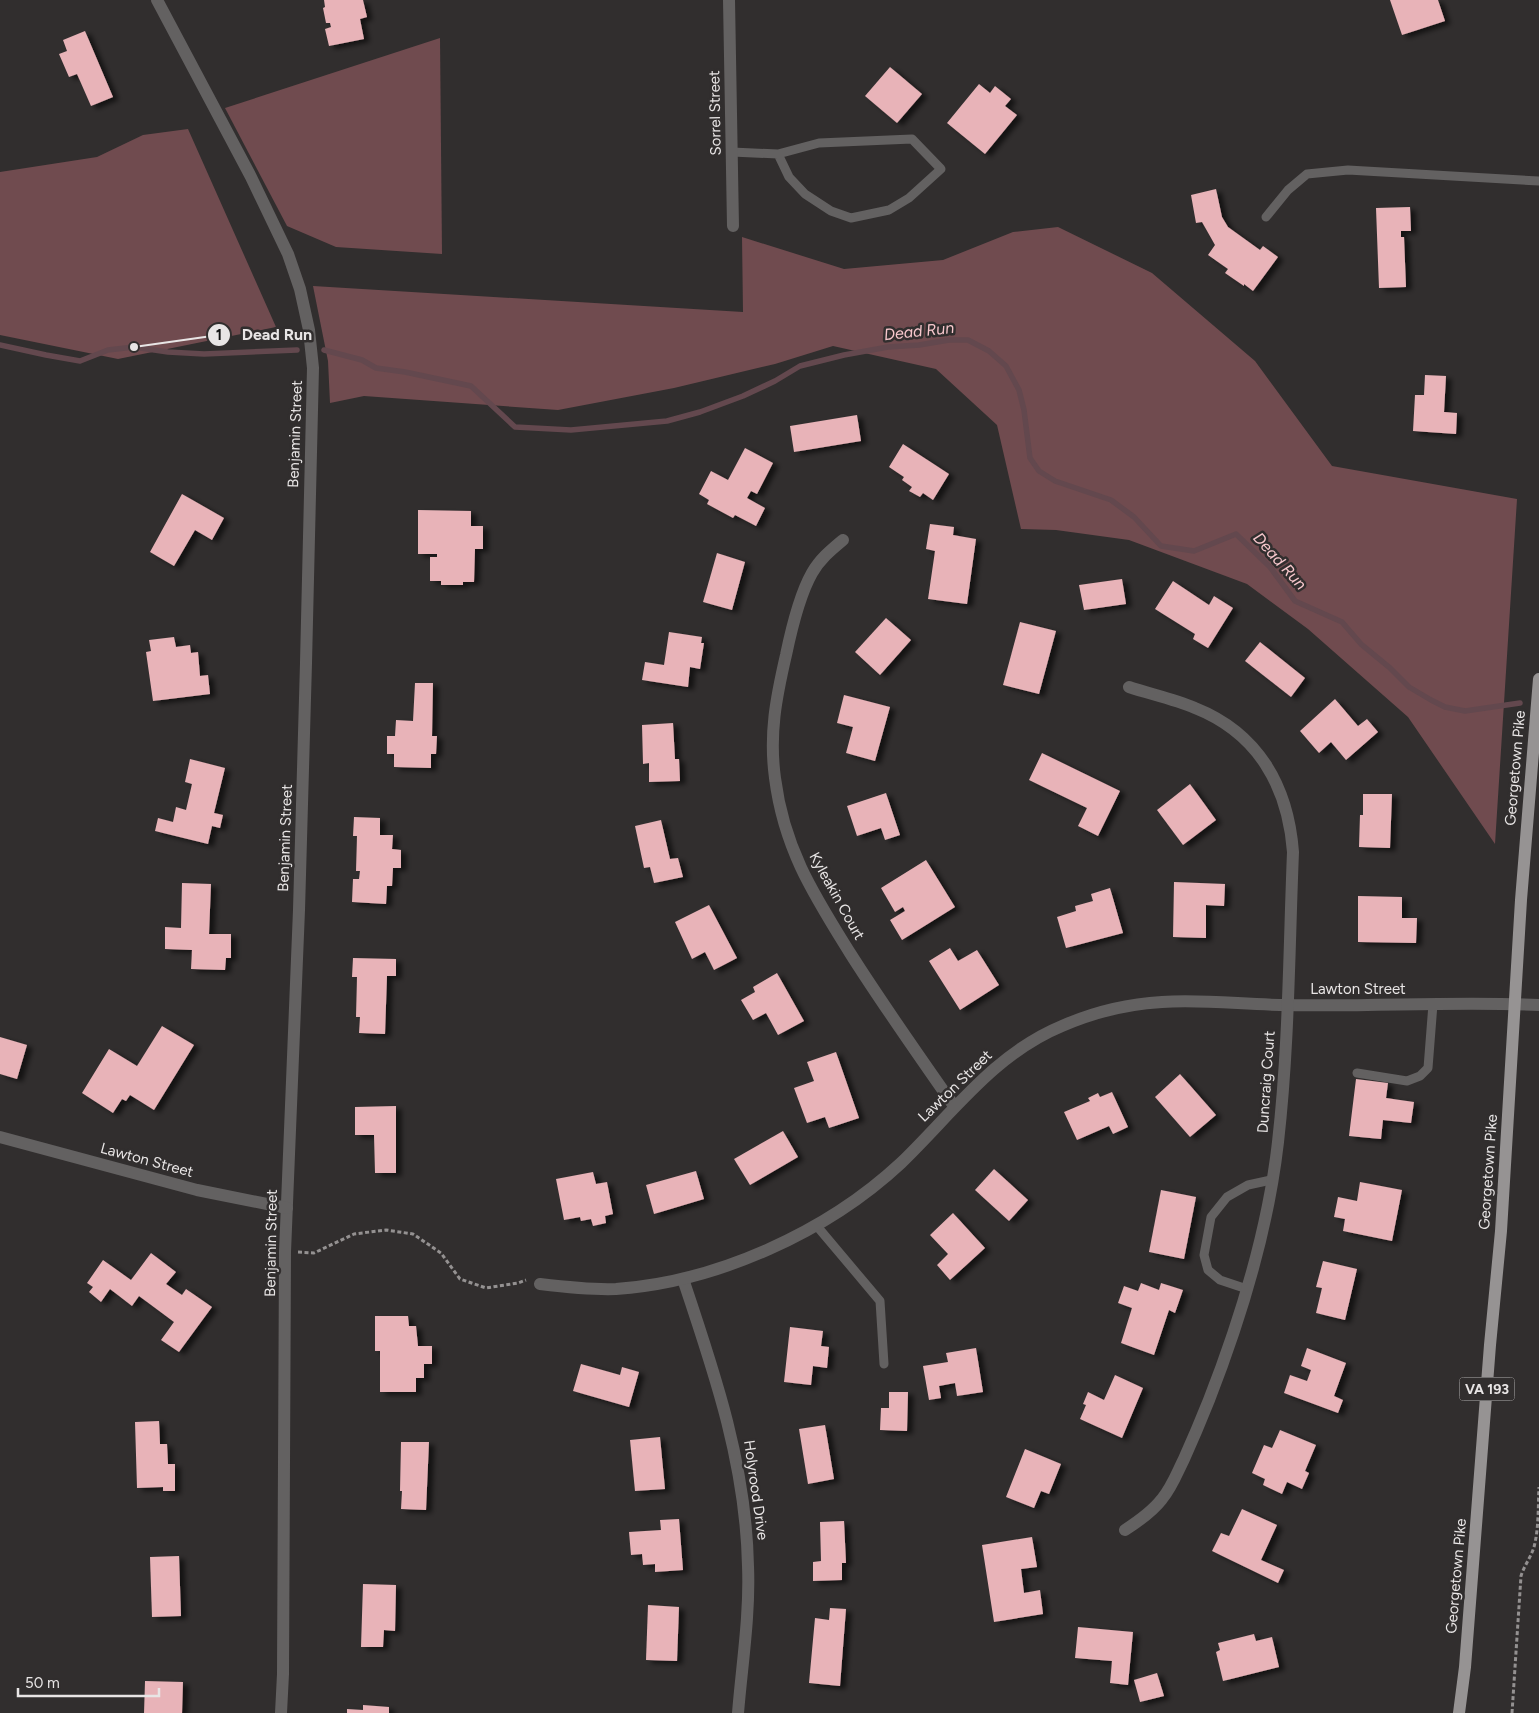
<svg xmlns="http://www.w3.org/2000/svg" width="1539" height="1713" font-family="Figtree,sans-serif">
<defs>
<filter id="shadow"><feDropShadow dx="5.5" dy="3" stdDeviation="2.5" flood-color="#0009"/></filter>
</defs>
<rect width="100%" height="100%" fill="#312e2e"/>
<g fill="#704b4f">
<path d="M 440,38 L 442,254 L 336,247 L 287,226 L 225,108 Z"/>
<path d="M 188,129 L 276,327 L 118,359 L 0,335 L 0,172 L 97,157 L 143,135 Z"/>
<path d="M 1058,227 L 1152,273 L 1255,361 L 1332,466 L 1517,499 L 1495,844 L 1408,717 L 1308,629 L 1247,584 L 1129,540 L 1056,530 L 1021,529 L 997,425 L 936,369 L 833,346 L 775,364 L 674,388 L 558,410 L 364,396 L 330,403 L 328,361 L 313,286 L 743,312 L 742,237 L 844,269 L 943,260 L 1013,232 Z"/>
</g>
<g fill="none" stroke-linecap="round" stroke-linejoin="round">
<g stroke="#63484e" stroke-width="5.5">
<path d="M 0,345 L 46,355 L 80,361 L 108,350 L 134,347 L 168,352 L 204,354 L 297,350"/>
<path d="M 324,350 L 362,360 L 376,368 L 405,372 L 471,386 L 515,427 L 571,430 L 667,421 L 700,412 L 743,396 L 775,381 L 800,366 L 844,355 L 888,347 L 919,345 L 949,340 L 968,340 L 989,351 L 1006,366 L 1019,390 L 1024,410 L 1030,458 L 1039,471 L 1055,481 L 1111,500 L 1134,517 L 1161,546 L 1194,551 L 1236,534 L 1270,567 L 1295,601 L 1342,622 L 1361,644 L 1389,667 L 1409,687 L 1431,700 L 1445,707 L 1465,711 L 1520,703"/>
</g>
</g>
<g fill="#e8b3b8" filter="url(#shadow)">
<path d="M 324,0 L 363,0 L 367,17 L 360,19 L 364,39 L 329,46 L 325,29 L 331,27 L 330,23 L 326,23 L 323,8 L 325,7 Z"/>
<path d="M 1390,0 L 1438,0 L 1445,21 L 1402,35 Z"/>
<path d="M 85,31 L 113,97 L 91,106 L 77,74 L 69,77 L 59,54 L 67,51 L 63,40 Z"/>
<path d="M 890,67 L 922,94 L 897,123 L 865,96 Z"/>
<path d="M 979,84 L 990,93 L 995,86 L 1011,99 L 1005,106 L 1017,115 L 985,154 L 947,123 Z"/>
<path d="M 1216,189 L 1222,217 L 1228,227 L 1260,250 L 1263,246 L 1278,257 L 1253,291 L 1244,284 L 1244,286 L 1225,273 L 1228,269 L 1208,255 L 1215,245 L 1202,222 L 1196,223 L 1191,195 Z"/>
<path d="M 1410,207 L 1411,231 L 1401,231 L 1401,237 L 1404,237 L 1406,287 L 1379,288 L 1376,208 Z"/>
<path d="M 1425,375 L 1446,376 L 1444,412 L 1457,413 L 1456,434 L 1413,431 L 1415,395 L 1424,395 Z"/>
<path d="M 857,415 L 861,441 L 794,452 L 790,426 Z"/>
<path d="M 903,444 L 949,474 L 933,500 L 923,493 L 920,497 L 909,491 L 912,487 L 902,480 L 904,477 L 889,467 Z"/>
<path d="M 745,448 L 773,463 L 757,494 L 751,491 L 747,498 L 765,508 L 756,526 L 735,515 L 733,518 L 707,504 L 709,500 L 699,494 L 711,471 L 728,480 Z"/>
<path d="M 182,494 L 224,518 L 212,540 L 195,530 L 174,566 L 150,552 Z"/>
<path d="M 418,510 L 471,511 L 471,526 L 483,526 L 483,549 L 475,549 L 474,582 L 463,582 L 463,585 L 441,585 L 441,581 L 430,581 L 430,557 L 437,557 L 437,554 L 418,554 Z"/>
<path d="M 930,524 L 954,527 L 953,535 L 976,539 L 967,604 L 928,599 L 935,551 L 926,549 Z"/>
<path d="M 717,553 L 745,562 L 732,610 L 703,602 Z"/>
<path d="M 1122,579 L 1126,604 L 1084,610 L 1079,585 Z"/>
<path d="M 1173,581 L 1209,605 L 1214,596 L 1233,608 L 1208,648 L 1193,639 L 1195,634 L 1155,609 Z"/>
<path d="M 886,618 L 911,640 L 880,675 L 855,652 Z"/>
<path d="M 1020,622 L 1056,631 L 1039,694 L 1003,685 Z"/>
<path d="M 669,632 L 702,637 L 701,643 L 704,643 L 700,669 L 690,667 L 688,687 L 642,680 L 645,662 L 664,665 Z"/>
<path d="M 174,637 L 176,647 L 190,645 L 191,653 L 198,652 L 200,676 L 208,675 L 210,694 L 153,701 L 146,652 L 151,651 L 149,640 Z"/>
<path d="M 1260,642 L 1305,678 L 1291,697 L 1245,661 Z"/>
<path d="M 415,683 L 433,683 L 432,736 L 437,736 L 436,754 L 431,754 L 431,768 L 394,767 L 394,754 L 387,754 L 387,736 L 395,736 L 396,720 L 413,721 Z"/>
<path d="M 844,695 L 890,707 L 875,761 L 846,753 L 853,727 L 837,723 Z"/>
<path d="M 1335,699 L 1358,726 L 1367,719 L 1378,732 L 1346,760 L 1331,742 L 1319,753 L 1300,731 Z"/>
<path d="M 673,723 L 675,759 L 679,759 L 680,781 L 649,782 L 649,763 L 643,764 L 642,725 Z"/>
<path d="M 1042,753 L 1120,791 L 1098,836 L 1078,826 L 1087,808 L 1029,780 Z"/>
<path d="M 190,759 L 225,768 L 214,813 L 223,815 L 220,828 L 212,826 L 208,844 L 155,831 L 158,818 L 173,822 L 176,807 L 186,810 L 192,784 L 185,782 Z"/>
<path d="M 1190,784 L 1216,820 L 1183,845 L 1157,810 Z"/>
<path d="M 886,793 L 900,835 L 885,840 L 881,828 L 857,836 L 847,806 Z"/>
<path d="M 1363,794 L 1392,794 L 1390,848 L 1359,847 L 1360,815 L 1363,815 Z"/>
<path d="M 354,817 L 380,818 L 380,835 L 393,835 L 392,849 L 401,850 L 401,868 L 393,868 L 392,886 L 387,886 L 386,904 L 352,902 L 353,879 L 359,879 L 360,871 L 356,871 L 357,836 L 353,836 Z"/>
<path d="M 661,820 L 670,859 L 678,858 L 683,877 L 654,883 L 650,867 L 644,868 L 635,826 Z"/>
<path d="M 926,860 L 955,907 L 902,940 L 890,920 L 905,911 L 903,907 L 895,912 L 881,888 Z"/>
<path d="M 1174,882 L 1225,884 L 1224,906 L 1206,905 L 1206,938 L 1173,937 Z"/>
<path d="M 182,883 L 211,884 L 209,934 L 231,934 L 231,958 L 226,958 L 225,970 L 191,969 L 192,950 L 165,949 L 165,927 L 181,928 Z"/>
<path d="M 1110,888 L 1123,933 L 1066,948 L 1057,917 L 1076,911 L 1075,906 L 1093,901 L 1091,894 Z"/>
<path d="M 1358,896 L 1402,897 L 1402,918 L 1417,918 L 1416,943 L 1358,942 Z"/>
<path d="M 709,905 L 737,958 L 714,970 L 705,952 L 692,959 L 675,922 Z"/>
<path d="M 950,948 L 958,961 L 977,950 L 999,985 L 960,1010 L 929,961 Z"/>
<path d="M 353,958 L 396,959 L 396,976 L 387,976 L 385,1034 L 359,1033 L 360,1017 L 356,1017 L 357,977 L 352,977 Z"/>
<path d="M 777,973 L 804,1021 L 778,1035 L 766,1013 L 753,1020 L 741,1000 L 755,992 L 753,987 Z"/>
<path d="M 162,1026 L 194,1045 L 154,1110 L 130,1095 L 126,1101 L 122,1099 L 113,1113 L 82,1093 L 109,1049 L 137,1066 Z"/>
<path d="M 0,1037 L 27,1045 L 17,1079 L 0,1074 Z"/>
<path d="M 836,1052 L 859,1118 L 829,1128 L 825,1117 L 807,1123 L 794,1088 L 814,1081 L 807,1062 Z"/>
<path d="M 1180,1074 L 1216,1115 L 1190,1137 L 1155,1097 Z"/>
<path d="M 1356,1079 L 1388,1083 L 1386,1098 L 1414,1102 L 1411,1123 L 1383,1120 L 1381,1139 L 1349,1136 Z"/>
<path d="M 1112,1092 L 1128,1127 L 1113,1134 L 1109,1126 L 1077,1140 L 1064,1112 L 1090,1101 L 1088,1098 L 1098,1093 L 1100,1097 Z"/>
<path d="M 396,1106 L 396,1173 L 375,1173 L 374,1135 L 355,1135 L 355,1107 Z"/>
<path d="M 783,1131 L 798,1157 L 750,1185 L 734,1159 Z"/>
<path d="M 994,1169 L 1028,1200 L 1009,1221 L 975,1190 Z"/>
<path d="M 696,1171 L 704,1199 L 654,1214 L 646,1185 Z"/>
<path d="M 593,1172 L 596,1184 L 607,1182 L 613,1214 L 605,1216 L 606,1223 L 593,1226 L 591,1219 L 581,1221 L 580,1217 L 564,1220 L 556,1179 Z"/>
<path d="M 1360,1182 L 1402,1190 L 1392,1241 L 1343,1231 L 1345,1219 L 1334,1217 L 1338,1197 L 1357,1201 Z"/>
<path d="M 1161,1190 L 1196,1197 L 1184,1259 L 1149,1252 Z"/>
<path d="M 953,1213 L 985,1248 L 950,1280 L 937,1265 L 948,1254 L 930,1235 Z"/>
<path d="M 151,1253 L 176,1272 L 166,1284 L 182,1295 L 186,1289 L 212,1307 L 179,1352 L 161,1340 L 174,1322 L 139,1296 L 132,1306 L 110,1289 L 101,1302 L 89,1292 L 93,1287 L 87,1283 L 103,1260 L 131,1280 Z"/>
<path d="M 1323,1261 L 1357,1269 L 1345,1320 L 1316,1313 L 1322,1288 L 1316,1287 Z"/>
<path d="M 1141,1283 L 1159,1290 L 1161,1283 L 1183,1290 L 1175,1313 L 1169,1310 L 1154,1355 L 1121,1343 L 1132,1308 L 1118,1303 L 1124,1286 L 1138,1291 Z"/>
<path d="M 375,1316 L 408,1316 L 409,1326 L 416,1326 L 418,1346 L 432,1346 L 432,1364 L 424,1364 L 424,1378 L 416,1378 L 416,1392 L 380,1392 L 380,1351 L 375,1351 Z"/>
<path d="M 790,1327 L 823,1331 L 821,1346 L 829,1347 L 827,1368 L 813,1366 L 811,1385 L 784,1382 Z"/>
<path d="M 976,1348 L 983,1392 L 957,1396 L 955,1383 L 939,1386 L 941,1398 L 929,1400 L 923,1366 L 948,1362 L 946,1353 Z"/>
<path d="M 1307,1348 L 1346,1363 L 1334,1396 L 1343,1400 L 1338,1413 L 1284,1393 L 1290,1375 L 1307,1381 L 1311,1370 L 1301,1366 Z"/>
<path d="M 581,1364 L 620,1375 L 622,1367 L 639,1372 L 629,1407 L 573,1391 Z"/>
<path d="M 1115,1375 L 1143,1388 L 1122,1438 L 1080,1419 L 1086,1405 L 1083,1404 L 1088,1392 L 1104,1400 Z"/>
<path d="M 889,1392 L 908,1392 L 907,1431 L 880,1430 L 881,1408 L 889,1408 Z"/>
<path d="M 159,1421 L 160,1444 L 167,1444 L 168,1464 L 175,1464 L 175,1491 L 163,1491 L 163,1487 L 137,1488 L 135,1422 Z"/>
<path d="M 825,1425 L 834,1479 L 808,1484 L 799,1429 Z"/>
<path d="M 1280,1430 L 1316,1445 L 1305,1471 L 1309,1473 L 1302,1489 L 1287,1482 L 1282,1494 L 1263,1485 L 1265,1479 L 1252,1473 L 1264,1445 L 1272,1448 Z"/>
<path d="M 660,1437 L 665,1489 L 635,1491 L 630,1440 Z"/>
<path d="M 401,1442 L 429,1442 L 426,1510 L 401,1509 L 402,1491 L 400,1491 Z"/>
<path d="M 1025,1449 L 1061,1464 L 1049,1494 L 1041,1491 L 1034,1508 L 1006,1497 Z"/>
<path d="M 1242,1509 L 1277,1525 L 1261,1560 L 1284,1570 L 1278,1583 L 1212,1551 L 1221,1533 L 1229,1536 Z"/>
<path d="M 679,1519 L 683,1570 L 655,1572 L 655,1564 L 643,1565 L 642,1554 L 631,1555 L 629,1532 L 661,1530 L 660,1520 Z"/>
<path d="M 844,1521 L 846,1563 L 842,1563 L 842,1580 L 813,1581 L 813,1562 L 821,1561 L 820,1522 Z"/>
<path d="M 1032,1537 L 1037,1567 L 1021,1569 L 1024,1593 L 1040,1590 L 1043,1614 L 994,1622 L 982,1545 Z"/>
<path d="M 179,1556 L 181,1616 L 152,1617 L 150,1557 Z"/>
<path d="M 363,1584 L 396,1585 L 395,1631 L 384,1630 L 383,1647 L 361,1647 Z"/>
<path d="M 648,1605 L 679,1607 L 677,1661 L 646,1660 Z"/>
<path d="M 830,1608 L 846,1609 L 840,1686 L 809,1683 L 815,1618 L 829,1620 Z"/>
<path d="M 1078,1627 L 1133,1632 L 1128,1685 L 1110,1683 L 1112,1661 L 1075,1658 Z"/>
<path d="M 1254,1634 L 1256,1641 L 1272,1637 L 1279,1667 L 1223,1681 L 1216,1652 L 1220,1650 L 1218,1643 Z"/>
<path d="M 1157,1673 L 1164,1696 L 1140,1702 L 1134,1680 Z"/>
<path d="M 145,1681 L 183,1682 L 182,1713 L 144,1713 Z"/>
<path d="M 363,1705 L 389,1707 L 389,1713 L 347,1713 L 347,1709 L 363,1710 Z"/>
</g>
<g fill="none" stroke-linecap="round" stroke-linejoin="round">
<g stroke="#949191" stroke-width="3" stroke-dasharray="4 2.5" stroke-linecap="butt">
<path d="M 298,1252 L 314,1253 L 354,1234 L 386,1230 L 413,1234 L 441,1253 L 460,1279 L 486,1288 L 518,1283 L 526,1280"/>
<path d="M 1512,1713 L 1521,1576 C 1524,1566 1531,1557 1534,1547 C 1539,1528 1538,1506 1539,1487"/>
</g>
<g stroke="#636161" stroke-width="9">
<path d="M 732,152 L 778,154 L 789,177 L 805,194 L 831,211 L 851,218 L 889,210 L 909,198 L 941,169 L 912,139 L 819,143 L 778,154"/>
<path d="M 1266,217 L 1288,190 L 1307,174 L 1348,170 L 1539,181"/>
<path d="M 1357,1073 L 1407,1081 L 1420,1076 L 1428,1068 L 1433,1004"/>
<path d="M 816,1225 L 880,1301 L 884,1364"/>
<path d="M 1247,1289 L 1220,1280 L 1208,1270 L 1204,1255 L 1211,1217 L 1227,1197 L 1248,1185 L 1271,1180"/>
</g>
<g stroke="#636161" stroke-width="12">
<path d="M 157,0 L 251,177 L 288,254 L 300,289 L 309,330 L 313,368 L 306,663 L 299,910 L 285,1252 L 283,1674 L 281,1713"/>
<path d="M 729,0 L 733,226"/>
<path d="M 843,540 C 831,550 820,559 812,573 C 800,594 791,631 786,655 C 776,698 769,734 775,778 C 784,849 814,895 850,953 C 883,1005 919,1056 954,1106"/>
<path d="M 0,1137 L 197,1190 L 287,1208"/>
<path d="M 683,1279 C 715,1374 746,1465 748,1566 C 750,1615 742,1664 738,1713"/>
<path d="M 540,1284 C 565,1287 591,1290 616,1289 C 717,1282 827,1232 901,1163 C 952,1114 994,1054 1062,1026 C 1094,1012 1127,1004 1162,1002 C 1204,999 1246,1005 1288,1005 C 1371,1007 1455,1001 1539,1005"/>
<path d="M 1125,1530 C 1139,1521 1152,1512 1162,1499 C 1172,1487 1177,1473 1184,1459 C 1193,1439 1201,1420 1209,1400 C 1241,1318 1268,1230 1278,1142 C 1289,1046 1289,948 1293,852 C 1288,786 1258,733 1195,708 C 1174,699 1150,694 1129,687"/>
</g>
<path stroke="#969393" stroke-width="12" d="M 1459,1713 L 1465,1667 L 1490,1345 L 1501,1231 L 1521,900 L 1539,679"/>
</g>
<g text-anchor="middle" dominant-baseline="central" stroke-width="5" stroke-linejoin="round" paint-order="stroke">
<rect fill="#312e2e" stroke="#b1aeae" stroke-width="1" x="1459.5" y="1377.5" width="55" height="23" rx="4"/>
<g font-size="14" font-weight="bold" fill="#e8e5e5">
<text x="1487" y="1389">VA 193</text>
</g>
<g font-size="15" fill="#e8e5e5" stroke="#312e2e">
<text transform="translate(715 113) rotate(-91)">Sorrel Street</text>
<text transform="translate(295 434) rotate(-88)">Benjamin Street</text>
<text transform="translate(1515 768) rotate(-85)">Georgetown Pike</text>
<text transform="translate(285 838) rotate(-88)">Benjamin Street</text>
<text transform="translate(837 896) rotate(61)">Kyleakin Court</text>
<text x="1358" y="989">Lawton Street</text>
<text transform="translate(1266 1082) rotate(-86)">Duncraig Court</text>
<text transform="translate(955 1086) rotate(-44)">Lawton Street</text>
<text transform="translate(147 1160) rotate(15)">Lawton Street</text>
<text transform="translate(1488 1172) rotate(-86)">Georgetown Pike</text>
<text transform="translate(271 1243) rotate(-89)">Benjamin Street</text>
<text transform="translate(756 1490) rotate(82)">Holyrood Drive</text>
<text transform="translate(1456 1576) rotate(-85)">Georgetown Pike</text>
</g>
<g font-size="16" font-style="italic" fill="#f7c7cc" stroke="#312e2e">
<text transform="translate(919 331) rotate(-6)">Dead Run</text>
<text transform="translate(1280 561) rotate(48)">Dead Run</text>
</g>
</g>
<path fill="none" stroke="#e8e5e5" stroke-width="2" d="M134 347L219 335"/>
<g fill="#e8e5e5" stroke="#312e2e" stroke-width="2">
<circle cx="134" cy="347" r="5"/>
<circle cx="219" cy="335" r="12"/>
</g>
<g font-size="15" text-anchor="middle" font-weight="bold" fill="#111">
<text x="219" y="340">1</text>
</g>
<g font-size="16" text-anchor="middle" font-weight="bold" fill="#e8e5e5" stroke="#312e2e" stroke-width="5" stroke-linejoin="round" paint-order="stroke">
<text x="277" y="340">Dead Run</text>
</g>
<path d="M18 1688v8h141v-8" fill="none" stroke="#e8e5e5" stroke-width="2.5"/>
<text x="25" y="1688" font-size="15" fill="#e8e5e5" stroke="#312e2e" stroke-width="4" paint-order="stroke">50 m</text>
</svg>
